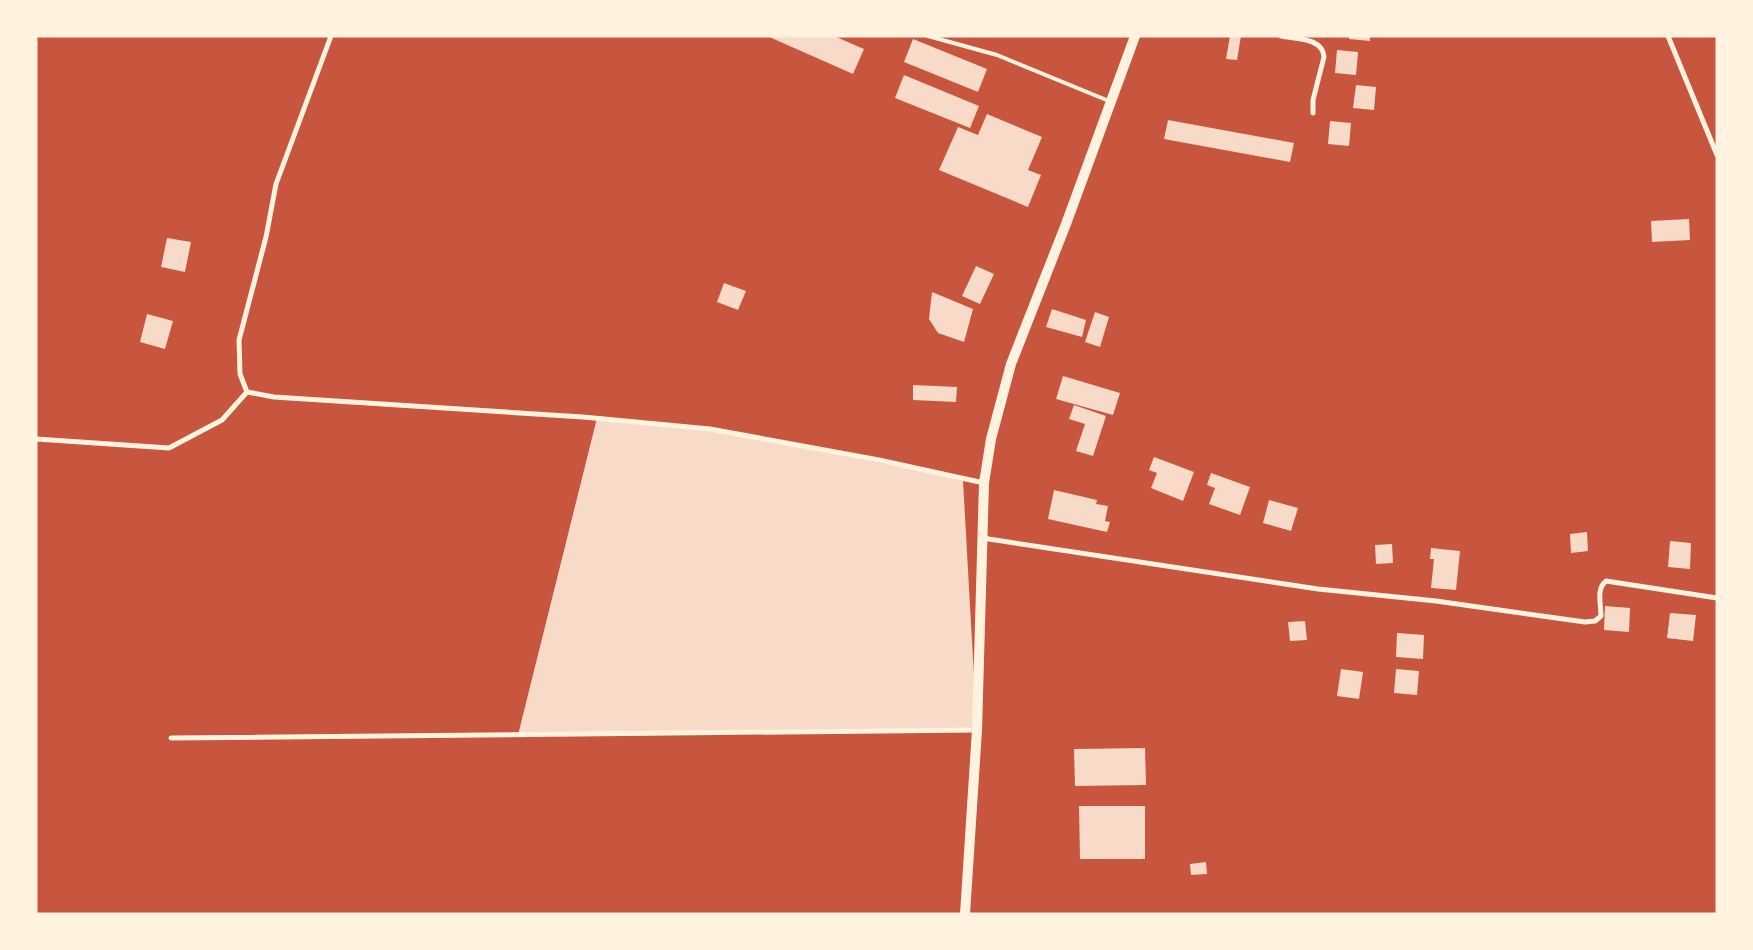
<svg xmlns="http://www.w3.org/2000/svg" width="1753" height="950" font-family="'Roboto Condensed',sans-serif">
<rect width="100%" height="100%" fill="#c8553d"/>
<g fill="#f7dbc8">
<path d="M 767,36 L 834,36 L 864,49 L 853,74 Z"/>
<path d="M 1230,36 L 1241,36 L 1237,60 L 1226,59 Z"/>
<path d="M 1349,36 L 1370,36 L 1370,41 L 1349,39 Z"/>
<path d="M 913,39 L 987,69 L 978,92 L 904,62 Z"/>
<path d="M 1337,50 L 1358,52 L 1356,75 L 1335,73 Z"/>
<path d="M 904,75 L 979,106 L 970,128 L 895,98 Z"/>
<path d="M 1356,85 L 1376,87 L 1374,110 L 1353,108 Z"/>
<path d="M 987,114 L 1042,137 L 1028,170 L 1041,175 L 1028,207 L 939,170 L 958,127 L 978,135 Z"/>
<path d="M 1168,120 L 1294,143 L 1290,162 L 1164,139 Z"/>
<path d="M 1330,121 L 1351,123 L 1349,146 L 1328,144 Z"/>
<path d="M 1689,219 L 1690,240 L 1652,242 L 1651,221 Z"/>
<path d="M 167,238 L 191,242 L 185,272 L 161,267 Z"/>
<path d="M 976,266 L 994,274 L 980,304 L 962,296 Z"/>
<path d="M 724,283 L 746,291 L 738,310 L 717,302 Z"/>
<path d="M 932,292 L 973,309 L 964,342 L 938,333 L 929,319 Z"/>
<path d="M 1052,309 L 1086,320 L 1082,337 L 1046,327 Z"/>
<path d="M 1095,312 L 1109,317 L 1100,347 L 1085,342 Z"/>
<path d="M 147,314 L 173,321 L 165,349 L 140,342 Z"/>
<path d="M 1063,376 L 1120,393 L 1113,415 L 1056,399 Z"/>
<path d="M 913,385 L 957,387 L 956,402 L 913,400 Z"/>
<path d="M 1074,405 L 1106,416 L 1093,456 L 1076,451 L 1085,424 L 1069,419 Z"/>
<path d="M 597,418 L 710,429 L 942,475 L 963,481 L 977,730 L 518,735 Z"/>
<path d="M 1154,457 L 1194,472 L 1183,501 L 1151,488 L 1157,473 L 1149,470 Z"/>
<path d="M 1211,473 L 1250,487 L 1240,515 L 1209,504 L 1215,488 L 1207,485 Z"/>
<path d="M 1054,490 L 1097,500 L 1096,504 L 1108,506 L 1105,521 L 1110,522 L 1107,532 L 1048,519 Z"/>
<path d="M 1269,500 L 1298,508 L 1291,531 L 1263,523 Z"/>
<path d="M 1587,532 L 1588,551 L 1571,553 L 1570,534 Z"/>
<path d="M 1670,541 L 1691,543 L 1690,569 L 1668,567 Z"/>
<path d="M 1392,544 L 1393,563 L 1376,564 L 1375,545 Z"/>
<path d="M 1431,548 L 1460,551 L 1456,590 L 1431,588 L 1434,559 L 1430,559 Z"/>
<path d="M 1605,606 L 1630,608 L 1629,632 L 1604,630 Z"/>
<path d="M 1670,613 L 1696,615 L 1693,641 L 1667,638 Z"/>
<path d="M 1305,621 L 1307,640 L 1290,641 L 1288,622 Z"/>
<path d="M 1397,633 L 1424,635 L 1423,659 L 1396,657 Z"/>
<path d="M 1341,669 L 1363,672 L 1359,699 L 1337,696 Z"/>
<path d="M 1396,669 L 1419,671 L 1417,695 L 1394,693 Z"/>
<path d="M 1145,748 L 1146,785 L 1075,786 L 1074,749 Z"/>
<path d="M 1079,806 L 1145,806 L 1145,859 L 1080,859 Z"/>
<path d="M 1206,862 L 1207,874 L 1191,875 L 1190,864 Z"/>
</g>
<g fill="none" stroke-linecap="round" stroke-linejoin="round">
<path stroke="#fff3e0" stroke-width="4" d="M 928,36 L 997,55 L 1109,101"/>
<g stroke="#fff3e0" stroke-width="5">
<path d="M 331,36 L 276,184 L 266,237 L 239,340 L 240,374 L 247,392 L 274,397 L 583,417 L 710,429 L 879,460 L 984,483"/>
<path d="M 1281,36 C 1297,39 1323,38 1324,57 L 1313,100 L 1313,113"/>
<path d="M 1668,36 L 1717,155"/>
<path d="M 36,439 L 169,448 L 222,420 L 247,392"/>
<path d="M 982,538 L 1318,589 L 1436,601 L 1585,622 L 1595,621 L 1601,616 C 1601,604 1596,589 1606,581 L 1717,598"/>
<path d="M 171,738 L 977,730"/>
</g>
<path stroke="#fff3e0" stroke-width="10" d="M 965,914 L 977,730 L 984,483 L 991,439 L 1011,364 L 1066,224 L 1135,36"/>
</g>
<rect width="1753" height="950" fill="none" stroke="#fff3e0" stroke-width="75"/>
</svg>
